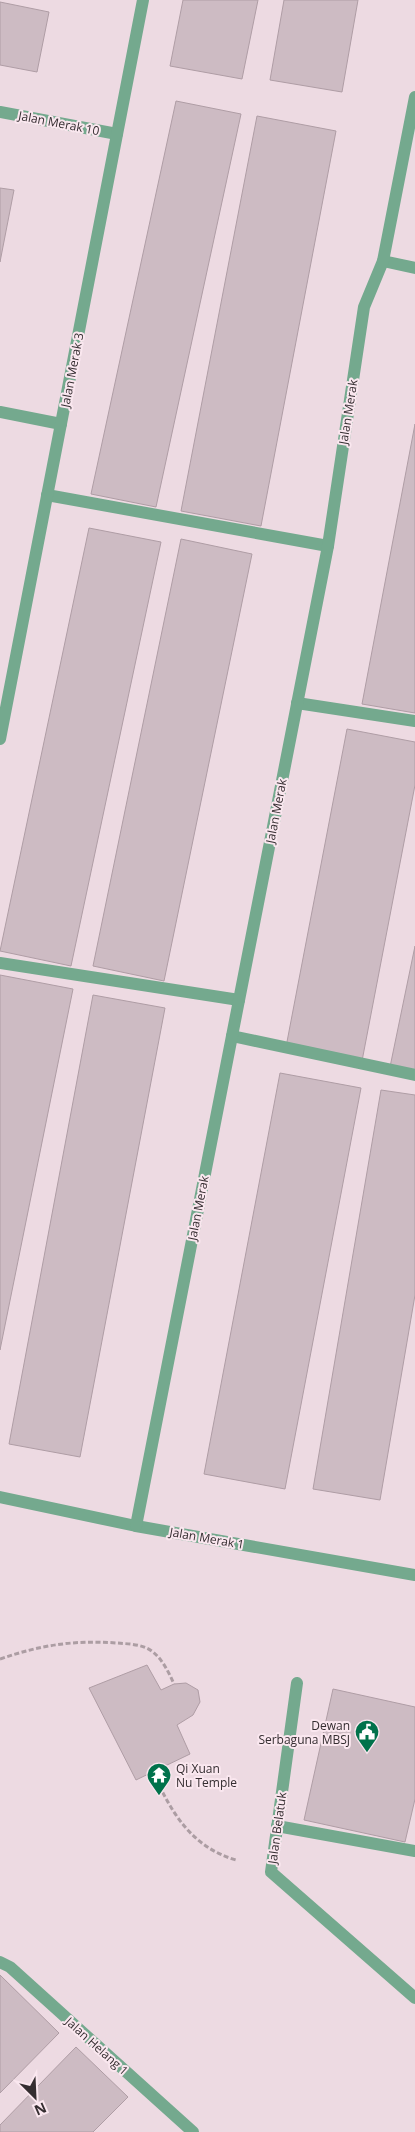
<svg xmlns="http://www.w3.org/2000/svg" width="415" height="2132" font-family="'Open Sans',sans-serif">
<rect width="100%" height="100%" fill="#eddae2"/>
<g fill="#cdbbc3" stroke="#af9da5">
<path d="M 183,0 L 258,0 L 242,79 L 170,66 Z"/>
<path d="M 284,0 L 358,0 L 342,92 L 270,80 Z"/>
<path d="M 0,2 L 49,12 L 37,72 L 0,65 Z"/>
<path d="M 176,101 L 241,114 L 156,507 L 91,494 Z"/>
<path d="M 257,116 L 336,131 L 261,526 L 181,511 Z"/>
<path d="M 0,188 L 14,190 L 0,262 Z"/>
<path d="M 415,424 L 415,713 L 362,704 Z"/>
<path d="M 89,528 L 161,542 L 71,966 L 0,951 Z"/>
<path d="M 181,539 L 252,554 L 164,981 L 93,966 Z"/>
<path d="M 347,729 L 415,742 L 415,785 L 362,1061 L 286,1047 Z"/>
<path d="M 415,946 L 415,1072 L 390,1067 Z"/>
<path d="M 0,975 L 73,989 L 0,1350 Z"/>
<path d="M 93,995 L 165,1008 L 80,1457 L 9,1444 Z"/>
<path d="M 280,1073 L 361,1088 L 285,1489 L 204,1474 Z"/>
<path d="M 381,1090 L 415,1095 L 415,1295 L 380,1500 L 313,1489 Z"/>
<path d="M 147,1665 L 161,1690 L 174,1684 L 186,1683 L 198,1690 L 200,1702 L 193,1715 L 177,1725 L 190,1754 L 136,1780 L 89,1688 Z"/>
<path d="M 333,1689 L 415,1707 L 415,1799 L 405,1842 L 304,1820 Z"/>
<path d="M 0,1975 L 59,2033 L 0,2093 Z"/>
<path d="M 76,2047 L 128,2097 L 93,2132 L 0,2132 L 0,2125 Z"/>
</g>
<g fill="none" stroke-linecap="round" stroke-linejoin="round">
<g stroke="#ac9da3" stroke-width="3" stroke-dasharray="5 2.5" stroke-linecap="butt">
<path d="M 0,1659 C 41,1645 73,1640 117,1643 C 129,1644 143,1644 153,1652 C 163,1660 169,1673 174,1684"/>
<path d="M 153,1772 C 171,1812 191,1847 236,1860"/>
</g>
<g stroke="#74a98e" stroke-width="12">
<path d="M 0,112 L 117,134"/>
<path d="M 383,261 L 415,268"/>
<path d="M 0,412 L 61,424"/>
<path d="M 47,495 L 328,546"/>
<path d="M 297,703 L 415,721"/>
<path d="M 0,739 L 143,0"/>
<path d="M 0,963 L 239,1000"/>
<path d="M 232,1036 L 415,1075"/>
<path d="M 0,1497 L 136,1526 L 415,1575"/>
<path d="M 136,1526 L 328,546 L 364,307 L 383,261 L 415,97"/>
<path d="M 297,1683 L 271,1872 L 415,1998"/>
<path d="M 277,1826 L 415,1851"/>
<path d="M 0,1962 L 10,1967 L 193,2132"/>
</g>
</g>
<defs>
<symbol id="civic-pin" viewBox="-11 -11 22 30"><path d="M0 17L-7.5 6A9.5 9.5 0 1 1 7.5 6Z" fill="#00724b" stroke="#fae7ef"/><path d="M-.6-6.5H3V-4.5H.6V-3L4-1V1h2V6H-6V1h2V-1L-.6-3ZM-1.2 2.5V6h2.4V2.5Z" fill="#fff"/></symbol>
<symbol id="temple-pin" viewBox="-11 -11 22 30"><path d="M0 17L-7.5 6A9.5 9.5 0 1 1 7.5 6Z" fill="#00724b" stroke="#fae7ef"/><path d="M0-6L5-2H3V0L6.5 2.5H4V6H1.5V3h-3V6H-4V2.5H-6.5L-3 0V-2H-5Z" fill="#fff"/></symbol>
</defs>
<g fill-rule="evenodd">
<use href="#civic-pin" x="353" y="1718" width="28" height="38"/>
<use href="#temple-pin" x="145" y="1761" width="28" height="38"/>
</g>
<g text-anchor="middle" dominant-baseline="central" stroke-width="4" stroke-linejoin="round" paint-order="stroke">
<g font-size="12" fill="#342d30" stroke="#fae7ef">
<text transform="translate(59 123) rotate(11)">Jalan Merak 10</text>
<text transform="translate(72 370) rotate(-79)">Jalan Merak 3</text>
<text transform="translate(348 412) rotate(-81)">Jalan Merak</text>
<text transform="translate(276 811) rotate(-79)">Jalan Merak</text>
<text transform="translate(198 1208) rotate(-79)">Jalan Merak</text>
<text transform="translate(207 1538) rotate(10)">Jalan Merak 1</text>
<text transform="translate(277 1828) rotate(-82)">Jalan Belatuk</text>
<text transform="translate(97 2046) rotate(42)">Jalan Helang 1</text>
</g>
<g font-size="12" fill="#342d30" stroke="#fae7ef" text-anchor="end">
<text x="350" y="1725">Dewan<tspan x="350" dy="14">Serbaguna MBSJ</tspan></text>
<text x="176" y="1768" text-anchor="start">Qi Xuan<tspan x="176" dy="14">Nu Temple</tspan></text>
</g>
</g>
<g transform="translate(35 2097) rotate(156)" stroke="#fae7ef" stroke-width="4" paint-order="stroke">
<path d="M0-4L9 19L0 12L-9 19Z" fill="#342d30"/>
<text y="-8" font-size="14" font-weight="bold" text-anchor="middle" fill="#342d30">N</text>
</g>
</svg>
